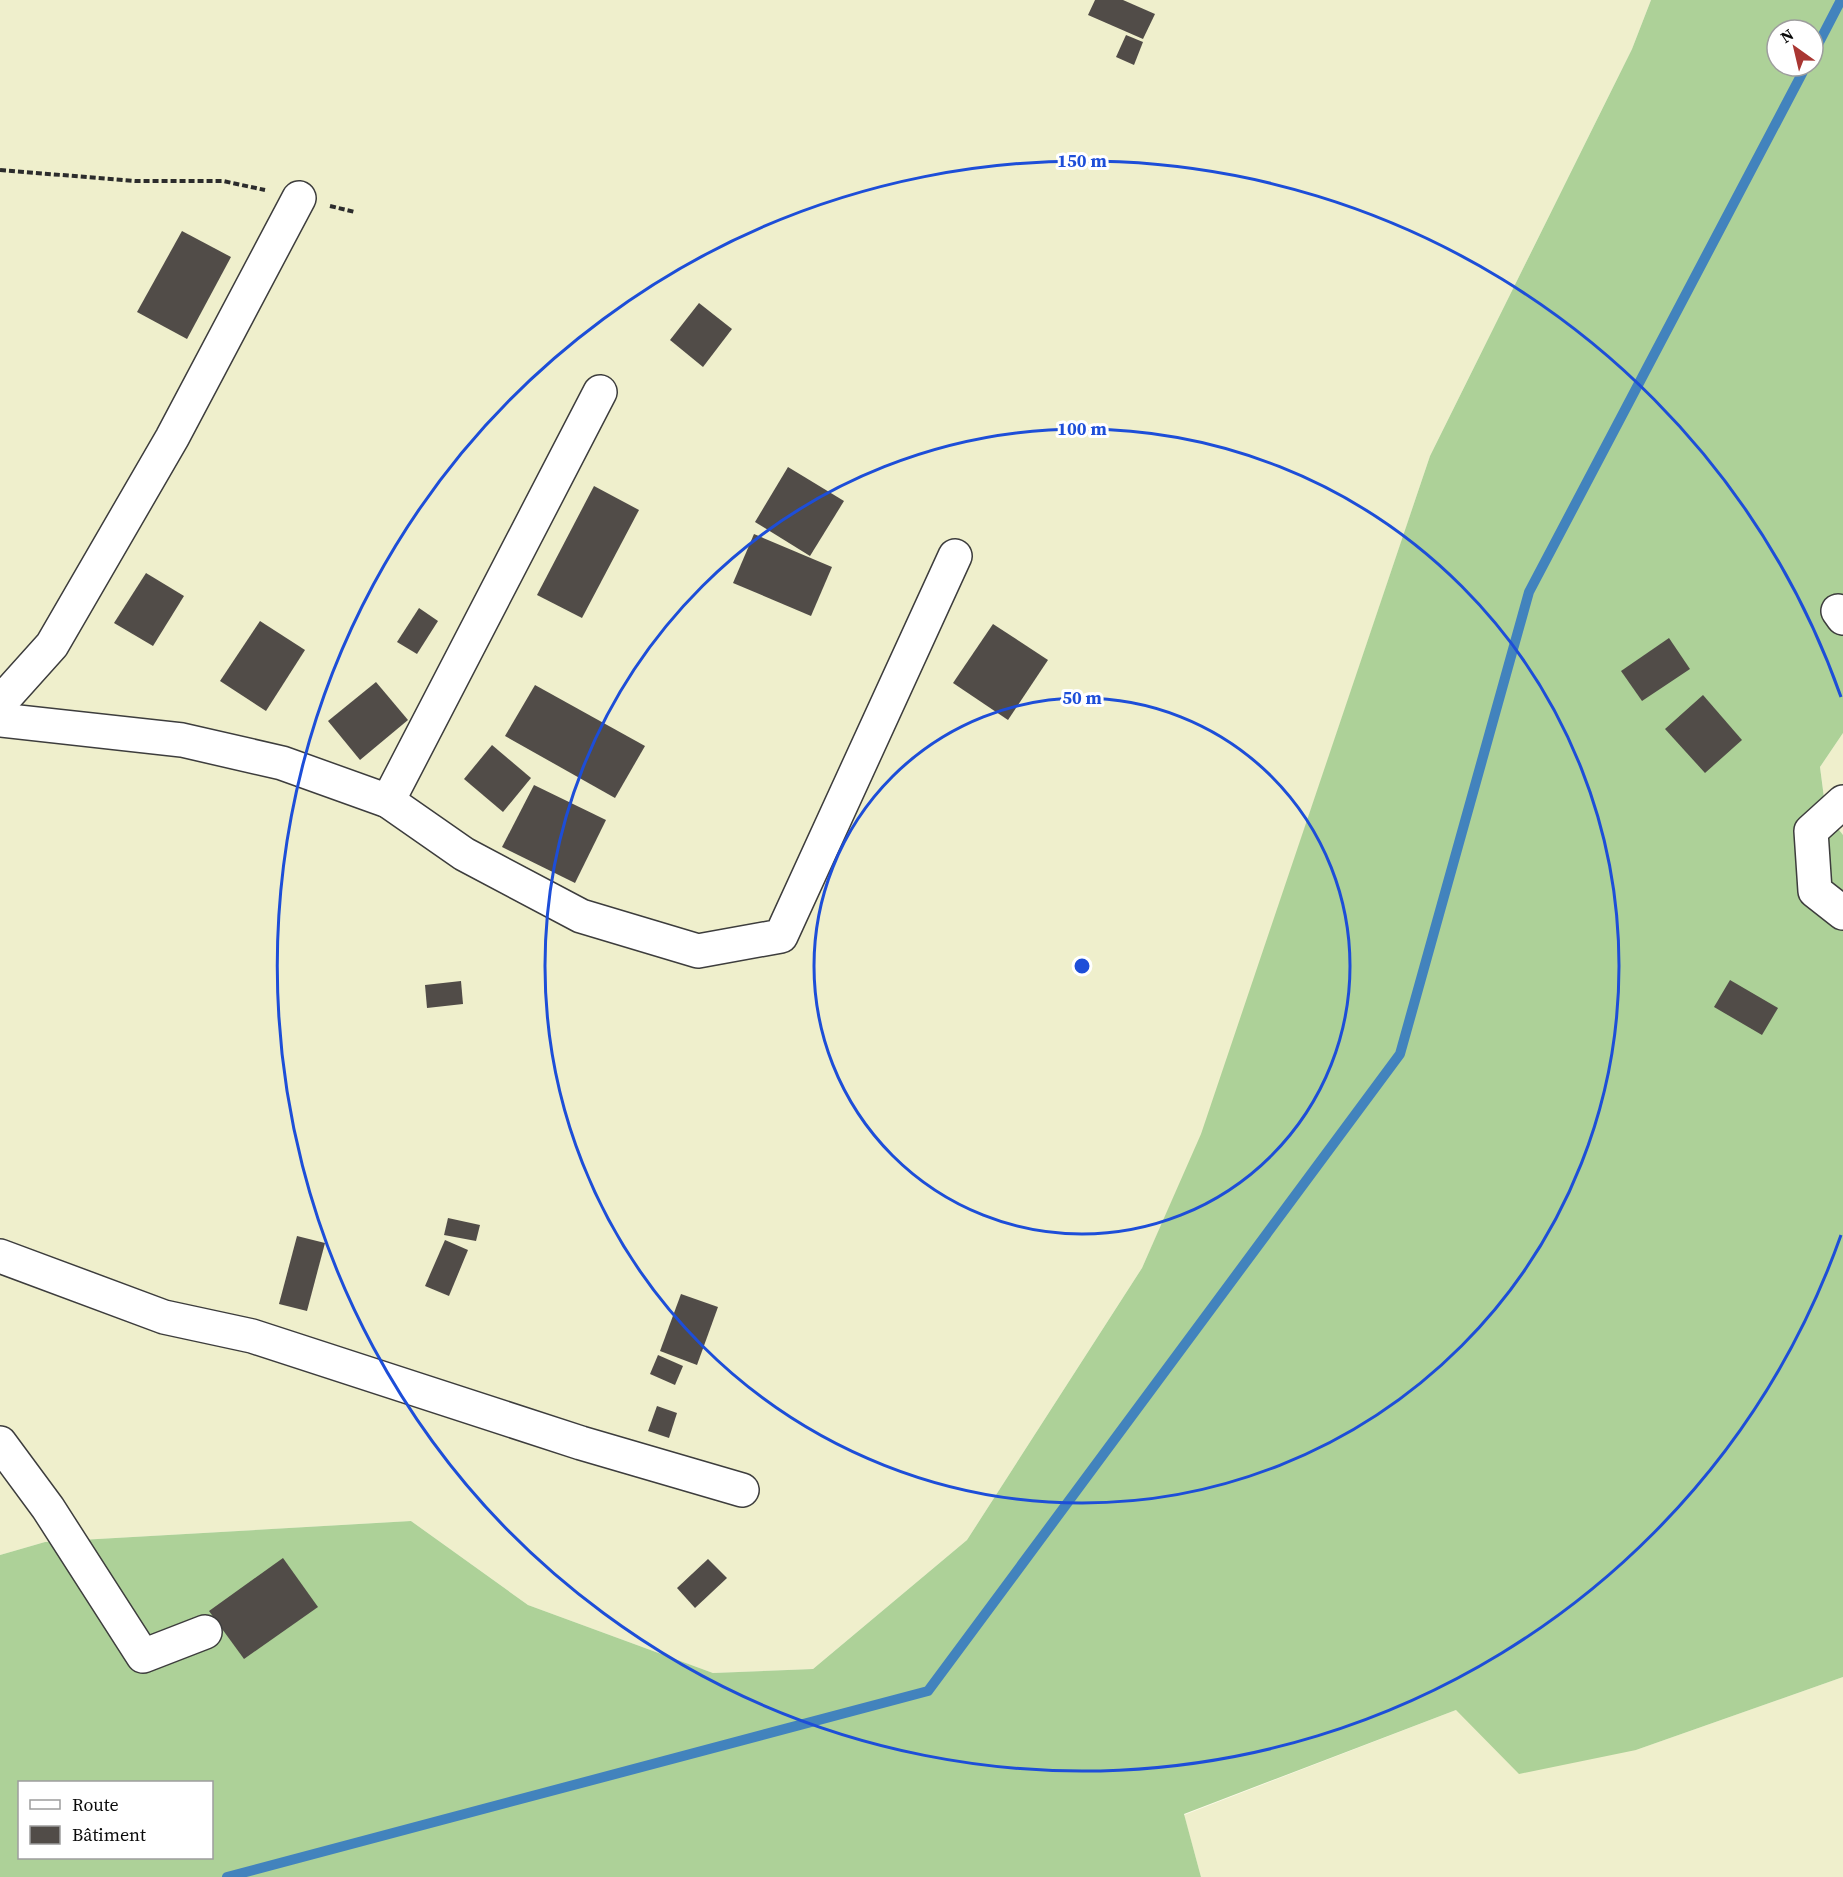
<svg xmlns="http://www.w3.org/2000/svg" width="1843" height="1877" font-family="'Source Serif 4',serif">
<rect width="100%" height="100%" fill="#fdfae9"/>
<g fill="#efefcc">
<path d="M 0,0 L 1651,0 L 1632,49 L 1430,456 L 1202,1134 L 1142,1268 L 967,1540 L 813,1669 L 713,1673 L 528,1605 L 411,1521 L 45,1542 L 0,1555 Z"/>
<path d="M 1843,733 L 1843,835 L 1826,813 L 1820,767 Z"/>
<path d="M 1843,1677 L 1843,1877 L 1201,1877 L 1184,1815 L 1456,1710 L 1636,1750 Z"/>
</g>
<path fill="#add198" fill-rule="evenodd" d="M 1651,0 L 1843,0 L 1843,733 L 1820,767 L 1826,813 L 1843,835 L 1843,1677 L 1636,1750 L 1519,1774 L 1456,1710 L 1184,1814 L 1201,1877 L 0,1877 L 0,1555 L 45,1542 L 411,1521 L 528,1605 L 713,1673 L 813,1669 L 967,1540 L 1142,1268 L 1201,1134 L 1430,456 L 1632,49 ZM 1777,30 L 1813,30 L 1813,66 L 1777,66 ZM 20,1782 L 212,1782 L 212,1858 L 20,1858 Z"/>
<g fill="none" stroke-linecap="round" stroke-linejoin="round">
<g stroke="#4283bd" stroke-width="10">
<path d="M 1813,54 L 1841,0"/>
<path d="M 227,1877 L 928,1691 L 1400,1054 L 1529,592 L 1806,66"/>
</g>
</g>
<g fill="#514c48">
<path d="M 1095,0 L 1123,0 L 1155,14 L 1143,39 L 1088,15 Z"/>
<path d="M 1126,35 L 1143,42 L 1134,65 L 1116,57 Z"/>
<path d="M 182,231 L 231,257 L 187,339 L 137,312 Z"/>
<path d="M 699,303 L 732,329 L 703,367 L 670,340 Z"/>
<path d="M 788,467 L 844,501 L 810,556 L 755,522 Z"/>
<path d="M 594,486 L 639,510 L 582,618 L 537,595 Z"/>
<path d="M 754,534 L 832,567 L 811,616 L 733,583 Z"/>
<path d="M 146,573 L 184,596 L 153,646 L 114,623 Z"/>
<path d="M 419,608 L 438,621 L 417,654 L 397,642 Z"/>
<path d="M 260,621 L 305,650 L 266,711 L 220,681 Z"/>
<path d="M 993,624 L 1048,660 L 1008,720 L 953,683 Z"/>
<path d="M 1669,638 L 1690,669 L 1642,701 L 1621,671 Z"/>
<path d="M 376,682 L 408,720 L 360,760 L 328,721 Z"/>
<path d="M 535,685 L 645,746 L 615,798 L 505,736 Z"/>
<path d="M 1703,695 L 1742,740 L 1705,773 L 1665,729 Z"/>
<path d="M 492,745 L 531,778 L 503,812 L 464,779 Z"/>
<path d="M 534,785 L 606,820 L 575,883 L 502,847 Z"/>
<path d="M 1730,980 L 1778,1008 L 1762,1035 L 1714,1007 Z"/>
<path d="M 461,981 L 463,1004 L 427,1008 L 425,985 Z"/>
<path d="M 448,1218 L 480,1225 L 476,1241 L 444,1235 Z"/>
<path d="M 297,1236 L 325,1243 L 307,1311 L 279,1304 Z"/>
<path d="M 445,1240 L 468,1250 L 449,1296 L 425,1286 Z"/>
<path d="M 681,1294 L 718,1307 L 697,1365 L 660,1351 Z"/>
<path d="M 658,1355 L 683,1366 L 675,1385 L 650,1374 Z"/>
<path d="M 657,1406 L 677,1413 L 669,1438 L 648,1431 Z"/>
<path d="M 283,1558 L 318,1607 L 244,1659 L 209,1611 Z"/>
<path d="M 708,1559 L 727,1578 L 695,1608 L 677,1588 Z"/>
</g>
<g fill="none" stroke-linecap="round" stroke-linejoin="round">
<defs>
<g id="minor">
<path d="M 1838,611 L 1843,618"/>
<path d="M 0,703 L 52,645 L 172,438 L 299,198"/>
<path d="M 0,720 L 182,740 L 282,763 L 388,801 L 464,854 L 581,916 L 698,951 L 781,936 L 955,556"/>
<path d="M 388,801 L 600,392"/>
<path d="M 1843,802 L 1811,831 L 1815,891 L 1843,913"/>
<path d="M 0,1256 L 164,1317 L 252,1336 L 581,1443 L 742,1490"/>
<path d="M 0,1443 L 48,1508 L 143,1656 L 205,1632"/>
</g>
</defs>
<use href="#minor" stroke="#3d3d3d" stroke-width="36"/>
<g stroke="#2c2c2c" stroke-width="4" stroke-dasharray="6 3" stroke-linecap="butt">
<path d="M 0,170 L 135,181 L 223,181 L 265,190"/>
<path d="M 330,206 L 355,212"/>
</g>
<use href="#minor" stroke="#fff" stroke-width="33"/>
</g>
<g fill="none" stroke="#1d4ed8" stroke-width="3">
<circle cx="1082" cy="966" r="268"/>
<circle cx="1082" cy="966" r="537"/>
<path d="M1841 1235A805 805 0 1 1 1841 697"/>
</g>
<circle cx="1082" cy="966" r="9" fill="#1d4ed8" stroke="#fff" stroke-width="3"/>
<g font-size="18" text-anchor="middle" font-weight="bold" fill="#1d4ed8" stroke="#fff" stroke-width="6" stroke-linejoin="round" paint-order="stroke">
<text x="1082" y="167">150 m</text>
<text x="1082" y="435">100 m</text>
<text x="1082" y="704">50 m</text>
</g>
<rect x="18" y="1781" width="195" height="78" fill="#ffffff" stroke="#9d9d9d" stroke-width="1.5"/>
<rect x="30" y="1800" width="30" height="9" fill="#ffffff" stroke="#9d9d9d" stroke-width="1.5"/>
<text x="72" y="1811" font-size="18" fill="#0a0a0a">Route</text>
<rect x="30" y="1826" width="30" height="18" fill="#514c48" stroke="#9d9d9d" stroke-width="1.5"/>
<text x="72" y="1841" font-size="18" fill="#0a0a0a">Bâtiment</text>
<g transform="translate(1795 48) rotate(326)"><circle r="28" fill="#ffffff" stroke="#9d9d9d" stroke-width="1.5"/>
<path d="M0-4.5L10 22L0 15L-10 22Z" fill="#a93632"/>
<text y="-9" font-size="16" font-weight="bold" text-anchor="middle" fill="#0a0a0a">N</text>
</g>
</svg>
